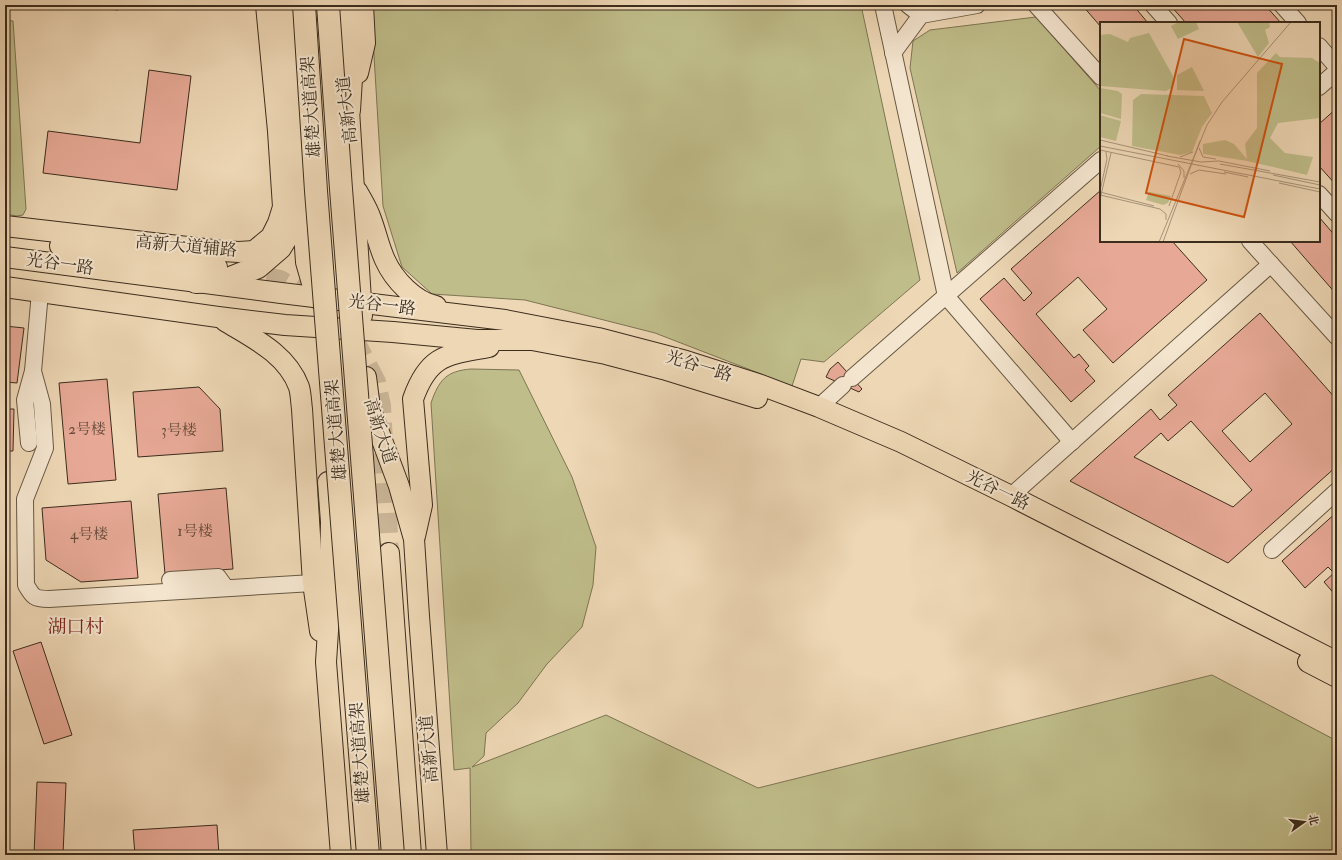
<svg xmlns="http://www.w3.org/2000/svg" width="1342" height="860" font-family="'IM FELL Double Pica','Noto Serif SC',serif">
<rect width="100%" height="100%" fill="#eed7b5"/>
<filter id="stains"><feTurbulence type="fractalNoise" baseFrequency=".005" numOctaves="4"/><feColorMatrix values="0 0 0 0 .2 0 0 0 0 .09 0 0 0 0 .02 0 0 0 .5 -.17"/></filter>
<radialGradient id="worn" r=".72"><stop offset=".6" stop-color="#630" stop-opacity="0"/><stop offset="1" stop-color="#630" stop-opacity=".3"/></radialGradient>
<g fill="#bfbd8a" stroke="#7e7554">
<path d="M 371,5 L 861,5 L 920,280 L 824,362 L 801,359 L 792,386 L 655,333 L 525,300 L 432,294 L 402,267 L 383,206 Z"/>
<path d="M 1036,17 L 1101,91 L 1101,146 L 957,273 L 910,68 L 913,41 L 930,30 Z"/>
<path d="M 5,20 L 13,21 L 26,209 L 23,215 L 17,216 L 5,214 Z"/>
<path d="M 471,369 L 519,370 L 572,477 L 596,547 L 593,585 L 582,627 L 547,664 L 518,703 L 486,733 L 484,756 L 472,767 L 606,715 L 758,788 L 1212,675 L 1337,741 L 1337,855 L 471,855 L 470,768 L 454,770 L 431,403 C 439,380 446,371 471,369 Z"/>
</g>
<g fill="#e7a996" stroke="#3c2d1d" fill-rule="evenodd">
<path d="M 77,5 L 119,5 L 118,10 Z"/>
<path d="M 1082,5 L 1133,5 L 1148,23 L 1101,23 L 1101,27 Z"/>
<path d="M 1170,5 L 1265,5 L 1281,23 L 1186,23 Z"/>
<path d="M 149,70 L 191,76 L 177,190 L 43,173 L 48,131 L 140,143 Z"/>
<path d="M 1337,108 L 1337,186 L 1319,166 L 1319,124 Z"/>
<path d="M 1101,190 L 1101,241 L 1172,241 L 1207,280 L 1113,363 L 1083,330 L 1107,309 L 1078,277 L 1036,314 L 1074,358 L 1079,354 L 1089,366 L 1085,370 L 1095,381 L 1071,402 L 980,299 L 1004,278 L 1024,301 L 1032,293 L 1011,269 Z"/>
<path d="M 1319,217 L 1337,238 L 1337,295 L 1290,241 L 1319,241 Z"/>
<path d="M 1260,313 L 1337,400 L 1337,466 L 1228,563 L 1070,481 L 1151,409 L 1160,420 L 1177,405 L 1168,395 ZM 1265,393 L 1292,424 L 1250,462 L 1222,431 ZM 1191,421 L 1252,490 L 1233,507 L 1134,457 L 1161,433 L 1168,441 Z"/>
<path d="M 5,326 L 24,328 L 17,383 L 5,382 Z"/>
<path d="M 838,362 L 862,389 L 859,392 L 826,377 L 830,369 Z"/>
<path d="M 107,379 L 116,480 L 68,484 L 59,383 Z"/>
<path d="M 199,387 L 220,409 L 223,451 L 138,457 L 133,392 Z"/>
<path d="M 5,409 L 14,409 L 13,451 L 7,451 L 7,477 L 8,477 L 7,590 L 5,590 Z"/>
<path d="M 226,488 L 233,569 L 165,574 L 158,494 Z"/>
<path d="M 131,501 L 138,578 L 81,582 L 46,560 L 42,508 Z"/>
<path d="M 1337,512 L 1337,597 L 1324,582 L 1334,573 L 1328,567 L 1305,588 L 1282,561 Z"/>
<path d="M 41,642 L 72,735 L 44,744 L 13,651 Z"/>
<path d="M 37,782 L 66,783 L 63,855 L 34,855 Z"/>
<path d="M 217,825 L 219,855 L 135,855 L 133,830 Z"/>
</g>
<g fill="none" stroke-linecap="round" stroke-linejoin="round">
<g stroke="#cab597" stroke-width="20" stroke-dasharray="20 10" stroke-linecap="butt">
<path d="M 237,271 L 280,280 L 311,297"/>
<path d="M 354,339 L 376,382 L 381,406 L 389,553"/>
</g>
<defs>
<g id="minor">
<path d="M 883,5 L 946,296 L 1072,442"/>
<path d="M 908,5 L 921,15"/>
<path d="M 1036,5 L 1101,77"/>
<path d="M 1153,5 L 1169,23"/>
<path d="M 1282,5 L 1298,23"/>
<path d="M 1319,46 L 1337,67"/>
<path d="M 893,53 L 921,15 L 977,5"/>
<path d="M 1319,87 L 1337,71"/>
<path d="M 1319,194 L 1337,214"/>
<path d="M 1250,241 L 1337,337"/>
<path d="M 40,292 L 33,371 L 42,404 L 45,448 L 25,499 L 26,585 C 33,597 34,599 49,599 L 313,583"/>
<path d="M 852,378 L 1101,160"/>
<path d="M 819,407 L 843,385"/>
<path d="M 29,443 L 25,400 L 33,371"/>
<path d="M 1011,496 L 1271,264"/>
<path d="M 1272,550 L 1337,491"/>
<path d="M 170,580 L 218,577 L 226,588"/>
</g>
<g id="major">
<path d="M 358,73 L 365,43 L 363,5"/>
<path d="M 346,94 L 349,110 L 362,316"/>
<path d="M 357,191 C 362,200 368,209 371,219 C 376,232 379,247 385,260 C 394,280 415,302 436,306"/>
<path d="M 5,226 L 222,251 L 239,252 L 254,251 L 271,237 L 278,223 L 283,207 L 278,131 L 266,5"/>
<path d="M 60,246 L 217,267"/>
<path d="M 5,257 L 281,293 L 505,320 L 598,338 L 686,361 L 758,384 L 819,407 L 901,442 L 1011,496 L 1337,662"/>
<path d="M 5,287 L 218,317 L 285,325 L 393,332 L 477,340 L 532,340 L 606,354 L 663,369 L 757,398"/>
<path d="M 225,321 C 253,338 287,354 299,387 C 301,394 301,402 302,409 L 313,583 L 320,631"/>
<path d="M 366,377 L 370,408 L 399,486 L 414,539 L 419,616 L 437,855"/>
<path d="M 328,482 L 331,522 L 329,615 L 326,662 L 341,855"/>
<path d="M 415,536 L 422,505 L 413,399 C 429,354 447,355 489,347"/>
<path d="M 389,553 L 411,855"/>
<path d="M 1308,662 L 1337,677"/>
</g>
<g id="highway">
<path d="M 282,5 L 298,205 L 305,233 L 307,262 L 317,297"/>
<path d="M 349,110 L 353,47 L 350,5"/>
<path d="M 196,282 L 228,279 L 258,267 L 280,248 L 291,230 L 298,206"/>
</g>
</defs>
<use href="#minor" stroke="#685843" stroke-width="18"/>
<use href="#major" stroke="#3c2d1d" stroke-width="22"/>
<use href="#highway" stroke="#3c2d1d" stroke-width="24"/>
<use href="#minor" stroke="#f4e5cf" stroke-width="16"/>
<use href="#major" stroke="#eed7b5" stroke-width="20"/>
<use href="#highway" stroke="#eed7b5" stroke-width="22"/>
<defs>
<g id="highway-bridge">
<path d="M 304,5 L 316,191 L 368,855"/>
<path d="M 328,5 L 341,189 L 393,855"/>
</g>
</defs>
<use href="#highway-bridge" stroke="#3c2d1d" stroke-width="24" stroke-linecap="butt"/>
<use href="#highway-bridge" stroke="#eed7b5" stroke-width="22"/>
</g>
<g text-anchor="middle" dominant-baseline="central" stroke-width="4" stroke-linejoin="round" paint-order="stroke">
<g font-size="15" fill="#674c3b">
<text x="87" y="429">2号楼</text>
<text x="179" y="430">3号楼</text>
<text x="195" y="531">1号楼</text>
<text x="89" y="534">4号楼</text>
</g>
<g font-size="17" fill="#3c2d1d" stroke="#f4e5cf">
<text transform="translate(311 107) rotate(-94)">雄楚大道高架</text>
<text transform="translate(347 110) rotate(-97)">高新大道</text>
<text transform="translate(186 246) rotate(5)">高新大道辅路</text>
<text transform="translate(60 264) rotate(8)">光谷一路</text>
<text transform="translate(382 305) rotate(7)">光谷一路</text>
<text transform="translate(699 366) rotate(17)">光谷一路</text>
<text transform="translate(336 430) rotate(-95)">雄楚大道高架</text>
<text transform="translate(380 431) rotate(72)">高新大道</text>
<text transform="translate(998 490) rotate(26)">光谷一路</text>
<text transform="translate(429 749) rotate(-95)">高新大道</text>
<text transform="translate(360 753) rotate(-94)">雄楚大道高架</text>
</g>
<g font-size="19" fill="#7a1f14" stroke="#f4e5cf">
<text x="76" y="627">湖口村</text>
</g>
</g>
<g transform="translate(1100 22)">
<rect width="220" height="220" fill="#eed7b5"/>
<path d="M 79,0 L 96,0 L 99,7 L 78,17 L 71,4 ZM 137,0 L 169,0 L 170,5 L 165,8 L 169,21 L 158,35 ZM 49,11 L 73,54 L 73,65 L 66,69 L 0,64 L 0,13 L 10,12 L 28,20 L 30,16 ZM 176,31 L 180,35 L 212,36 L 220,41 L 220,96 L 178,101 L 170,116 L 185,131 L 213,135 L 207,153 L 147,139 L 103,132 L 103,122 L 125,118 L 134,122 L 147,137 L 145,122 L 157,106 L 157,51 ZM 92,45 L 104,69 L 77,68 L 77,53 ZM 0,66 L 18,69 L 22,72 L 21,97 L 0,91 ZM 41,72 L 104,74 L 112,91 L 102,105 L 92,130 L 80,133 L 32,124 L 33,78 ZM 0,93 L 21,99 L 16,119 L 0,115 ZM 49,170 L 71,174 L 68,181 L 63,183 L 46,178 Z" fill="#bfbd8a"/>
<path fill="none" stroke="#a79378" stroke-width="1" d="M 0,118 L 68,134M 0,124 L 220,167M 99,126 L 103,135 L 116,137M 0,128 L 79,145 L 81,150 L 69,184M 67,134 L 101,140 L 119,139 L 170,149M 80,135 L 93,130M 78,142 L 84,149 L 84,156M 120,142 L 220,160M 124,150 L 148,155M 90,152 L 99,148 L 126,152M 173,153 L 220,163M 179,161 L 220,170M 0,169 L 7,137 L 6,130M 0,170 L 54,184M 0,173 L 60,187 L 66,192 L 66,198M 0,177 L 11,131M 59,220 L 107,103 L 122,80 L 191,0M 63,220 L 100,119"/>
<path fill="#ce520f" fill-opacity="0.15" stroke="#ce520f" stroke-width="2" d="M 84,17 L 182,42 L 144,195 L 46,171 Z"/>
<rect width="220" height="220" fill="none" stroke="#3c2d1d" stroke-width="2"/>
</g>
<rect width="1342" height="860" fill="none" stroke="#eed7b5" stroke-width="20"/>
<rect x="6" y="6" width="1330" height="848" fill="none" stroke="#3c2d1d" stroke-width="2"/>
<rect x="10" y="10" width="1322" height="840" fill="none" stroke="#3c2d1d"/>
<g transform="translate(1304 822) rotate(76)" stroke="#f4e5cf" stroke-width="3" paint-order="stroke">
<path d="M0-3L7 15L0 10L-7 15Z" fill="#3c2d1d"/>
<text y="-6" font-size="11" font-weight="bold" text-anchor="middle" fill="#3c2d1d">北</text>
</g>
<rect width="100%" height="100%" filter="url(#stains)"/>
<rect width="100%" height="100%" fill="url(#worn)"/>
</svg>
